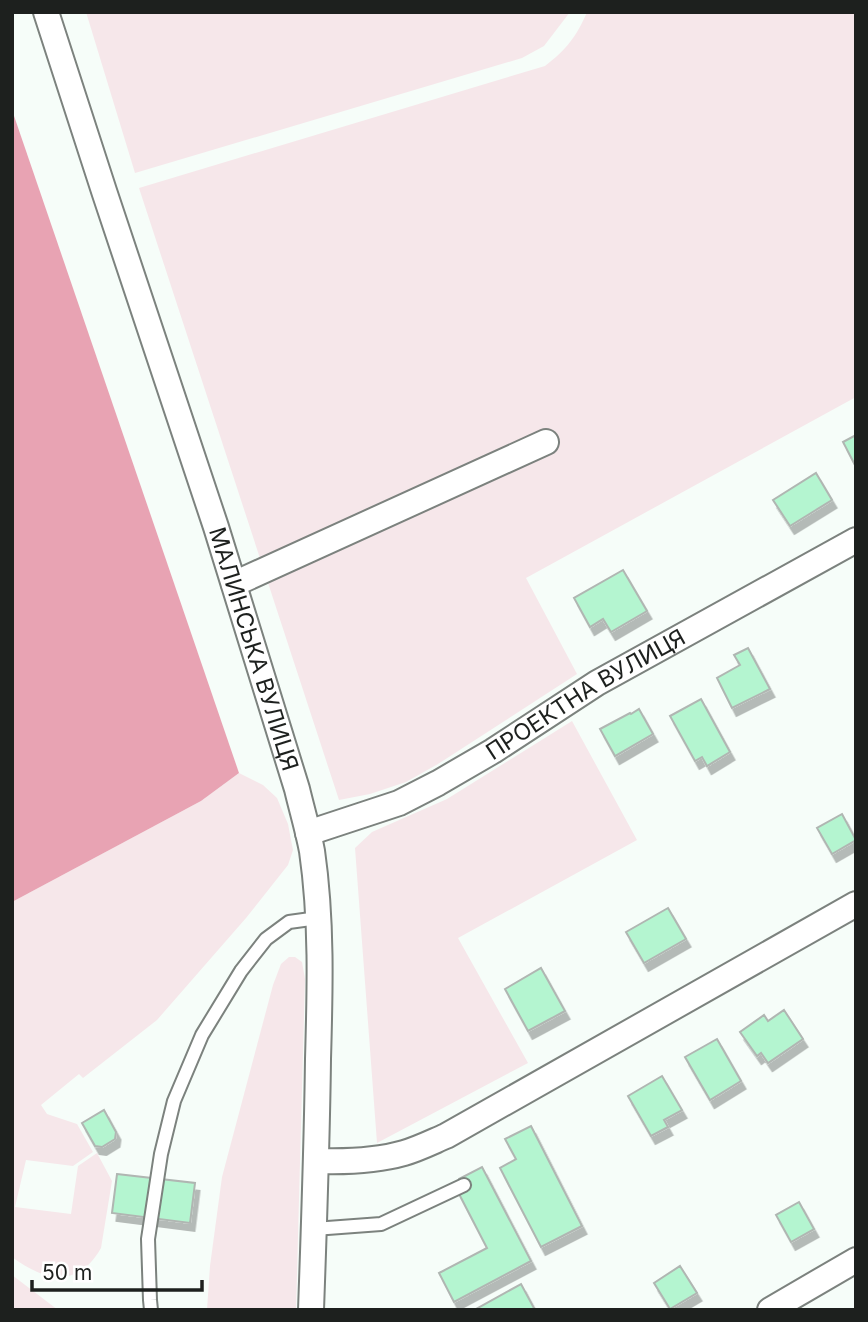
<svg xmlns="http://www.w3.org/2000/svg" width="868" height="1322" font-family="Inter,sans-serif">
<defs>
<filter id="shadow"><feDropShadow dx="4.5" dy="8" stdDeviation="0" flood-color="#0004"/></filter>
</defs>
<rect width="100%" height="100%" fill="#f6fdf9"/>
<g fill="#f6e7ea">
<path d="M 86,12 L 570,12 L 544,46 L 522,58 L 135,173 Z"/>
<path d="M 587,12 L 856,12 L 856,397 L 526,578 L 577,674 L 438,764 L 406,782 L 370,794 L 339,800 L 139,188 L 545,66 C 566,50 577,36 587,12 Z"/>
<path d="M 572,721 L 637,840 L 458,938 L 528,1063 L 377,1143 L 355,848 L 372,832 L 447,799 Z"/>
<path d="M 239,773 L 263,785 L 277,798 L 288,824 L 291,840 L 293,850 L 288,865 L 246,918 L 157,1020 L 83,1078 L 79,1074 L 41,1105 L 47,1114 L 77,1124 L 93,1152 L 73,1166 L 26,1160 L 15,1207 L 71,1214 L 78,1166 L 97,1153 L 112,1181 L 101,1248 C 78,1289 44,1281 12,1257 L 12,902 L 201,801 Z"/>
<path d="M 289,957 L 295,957 L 302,962 L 305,979 L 296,1310 L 207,1310 L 210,1266 L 222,1177 L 273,985 L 281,964 Z"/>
<path d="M 12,1275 L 58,1310 L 12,1310 Z"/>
</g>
<path fill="#e8a3b3" d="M 12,110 L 239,773 L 201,801 L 12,902 Z"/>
<g fill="#b4f5d0" stroke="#b0b6b2" stroke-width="2" filter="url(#shadow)">
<path d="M 856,435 L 856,467 L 843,442 Z"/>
<path d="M 816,473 L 832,500 L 790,526 L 773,500 Z"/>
<path d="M 623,570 L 647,611 L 611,632 L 603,619 L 590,627 L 574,598 Z"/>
<path d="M 748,648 L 770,689 L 732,708 L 717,678 L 740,665 L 734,655 Z"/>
<path d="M 701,699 L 730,752 L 707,766 L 702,757 L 695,761 L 670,716 Z"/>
<path d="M 639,709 L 653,734 L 615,756 L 600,729 L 630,713 L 631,714 Z"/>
<path d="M 842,814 L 856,840 L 832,854 L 817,828 Z"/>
<path d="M 668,908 L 686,939 L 644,963 L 626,932 Z"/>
<path d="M 541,968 L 565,1011 L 528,1031 L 505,989 Z"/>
<path d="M 784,1010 L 803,1039 L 768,1063 L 761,1053 L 757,1056 L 740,1032 L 764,1015 L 768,1021 Z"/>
<path d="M 717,1039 L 741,1081 L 710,1100 L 685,1057 Z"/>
<path d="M 662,1076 L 682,1110 L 664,1120 L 668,1127 L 651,1136 L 628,1096 Z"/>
<path d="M 104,1110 L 116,1132 L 115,1139 L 102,1147 L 95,1146 L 82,1123 Z"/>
<path d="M 531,1126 L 582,1226 L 541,1247 L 500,1168 L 516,1159 L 505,1139 Z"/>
<path d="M 482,1167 L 531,1261 L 454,1302 L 439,1273 L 487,1248 L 457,1190 L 459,1179 Z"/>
<path d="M 117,1174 L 195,1183 L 190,1223 L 112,1213 Z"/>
<path d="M 799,1202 L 814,1229 L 791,1242 L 776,1215 Z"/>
<path d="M 680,1266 L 697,1293 L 670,1309 L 654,1283 Z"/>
<path d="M 521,1284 L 535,1310 L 474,1310 Z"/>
</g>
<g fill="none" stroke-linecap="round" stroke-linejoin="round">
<defs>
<g id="service">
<path d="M 314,1229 L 381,1224 L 464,1185"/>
<path d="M 151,1310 L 150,1300 L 148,1239 L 161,1154 L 174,1101 L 202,1035 L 241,971 L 266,939 L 289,922 L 318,918"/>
</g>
<g id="minor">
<path id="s1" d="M 46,12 L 104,191 L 216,527 L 297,789 C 302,810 308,830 312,851 C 322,920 320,990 318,1059 C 317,1143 314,1226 311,1310"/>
<path d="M 234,584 L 546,442"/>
<path id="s2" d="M 308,833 L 399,803 L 438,783 L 493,751 L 597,683 L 856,540"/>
<path d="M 317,1161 C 347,1162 376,1161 404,1153 C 418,1149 432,1142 446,1136 L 856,904"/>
<path d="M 770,1310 L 856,1260"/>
</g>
</defs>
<use href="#service" stroke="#7c827e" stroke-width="16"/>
<use href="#minor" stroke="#7c827e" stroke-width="28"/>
<use href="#service" stroke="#fff" stroke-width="12"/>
<use href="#minor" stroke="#fff" stroke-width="24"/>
</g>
<g text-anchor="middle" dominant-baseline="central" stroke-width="5" stroke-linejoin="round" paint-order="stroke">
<g font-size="23" fill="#1d201e" stroke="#fff">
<text stroke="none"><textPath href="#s1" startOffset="670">МАЛИНСЬКА ВУЛИЦЯ</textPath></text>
<text stroke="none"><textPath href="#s2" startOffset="312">ПРОЕКТНА ВУЛИЦЯ</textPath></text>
</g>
</g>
<rect width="868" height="1322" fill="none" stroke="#1d201e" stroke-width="28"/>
<path d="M32 1280v10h170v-10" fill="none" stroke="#1d201e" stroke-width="3.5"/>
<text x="42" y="1280" font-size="21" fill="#1d201e" stroke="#ffffff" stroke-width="5" paint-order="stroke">50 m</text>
</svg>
